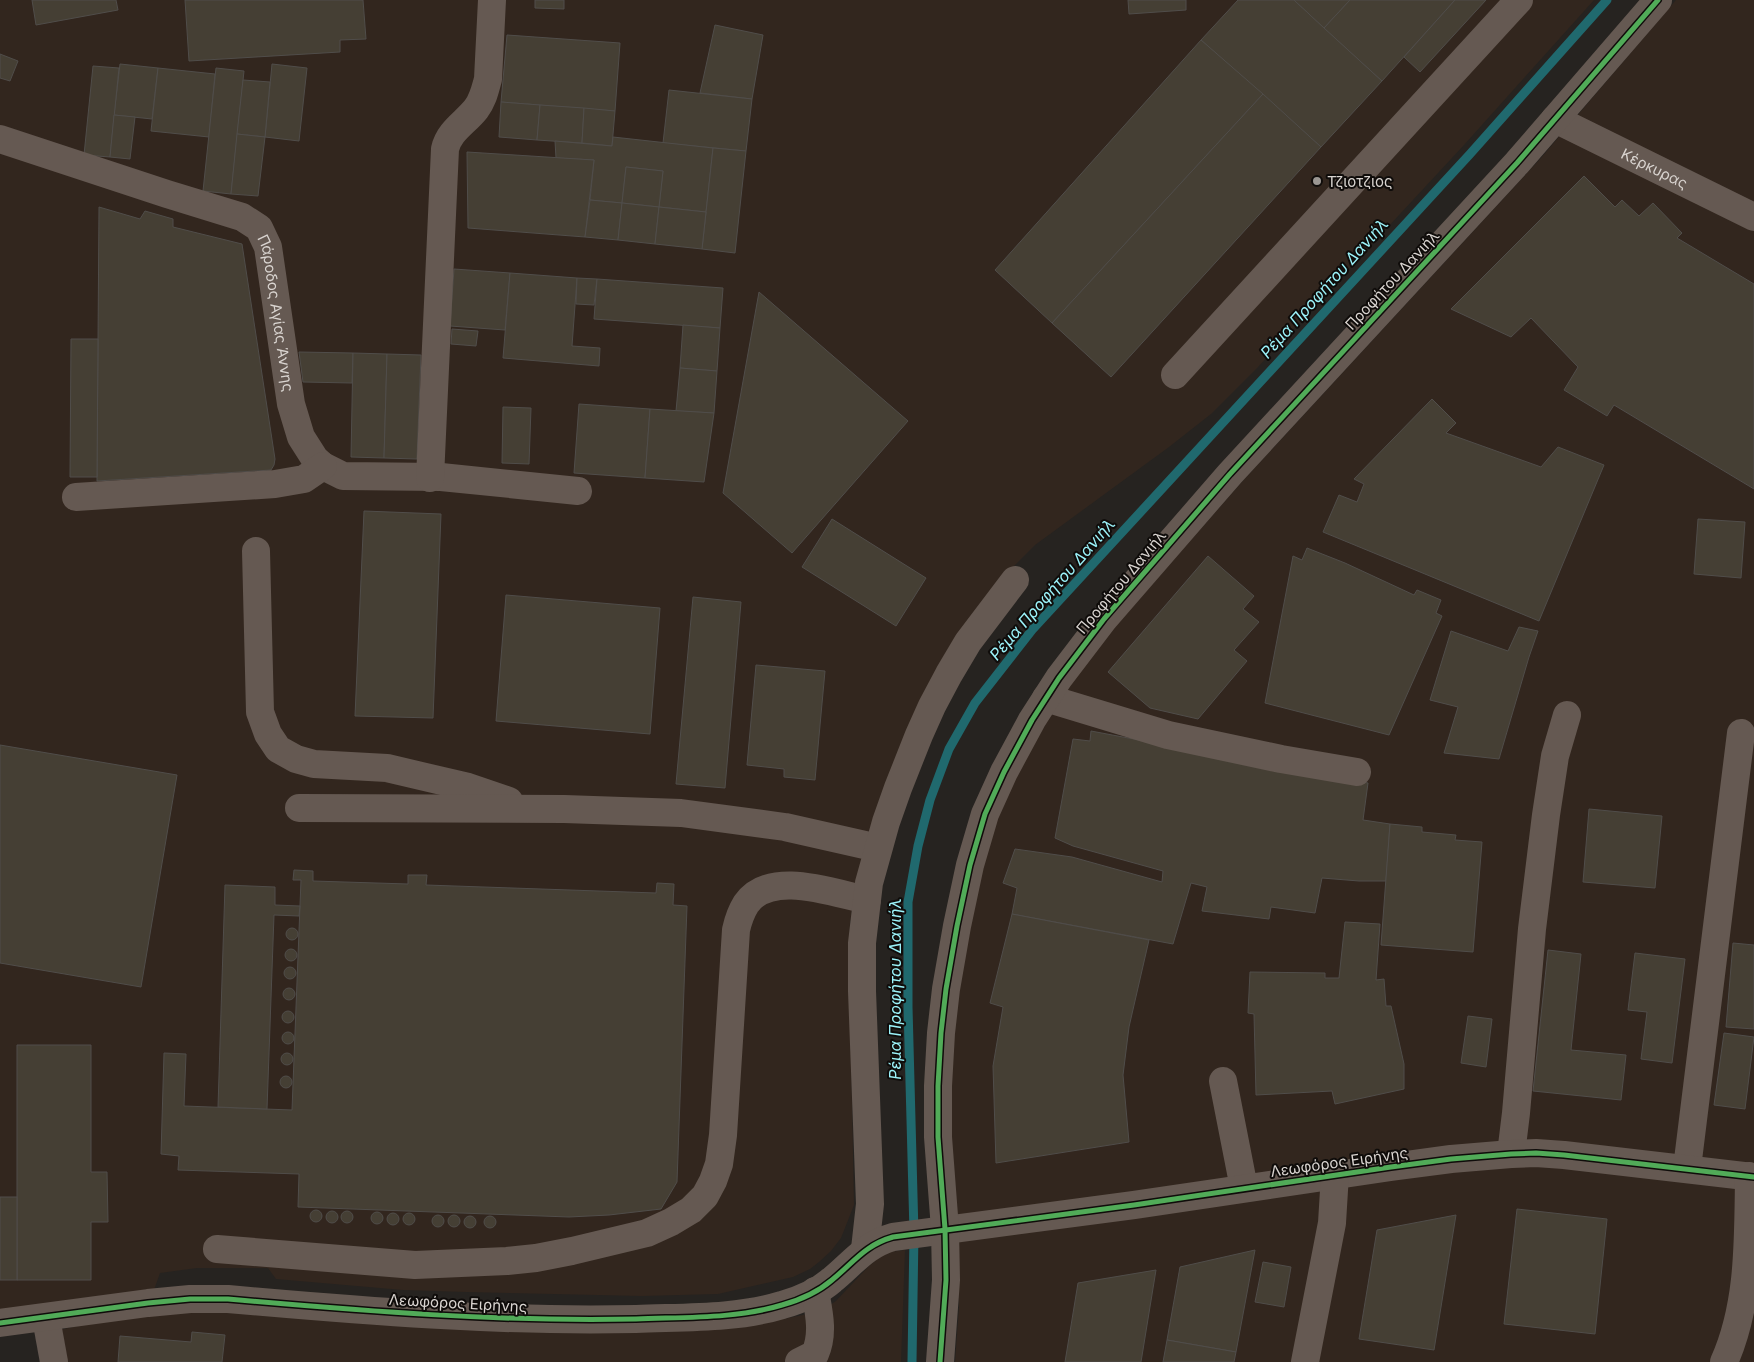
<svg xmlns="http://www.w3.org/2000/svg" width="1754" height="1362" font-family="Inter,sans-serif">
<rect width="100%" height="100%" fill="#262320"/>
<g fill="#32261e">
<path d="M 0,0 L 1594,0 L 1464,145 L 1258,367 L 1211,414 L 1169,447 L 1035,545 L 1009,571 L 855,889 L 850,923 L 849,953 L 854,1205 L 841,1238 L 831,1251 L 819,1262 L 810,1269 L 793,1277 L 718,1294 L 642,1296 L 466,1292 L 403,1290 L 276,1279 L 268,1268 L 197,1268 L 160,1273 L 154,1290 L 0,1313 Z"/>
<path d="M 1676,0 L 1754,0 L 1754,1362 L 955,1362 L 959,1307 L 949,1144 L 954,1011 L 978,872 L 1008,789 L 1068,685 L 1112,630 L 1240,484 L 1540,159 Z"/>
<path d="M 905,1250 L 901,1362 L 67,1362 L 59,1330 L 134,1314 L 187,1309 L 773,1321 L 803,1315 L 827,1307 L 836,1301 L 869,1266 L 881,1256 L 889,1252 Z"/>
</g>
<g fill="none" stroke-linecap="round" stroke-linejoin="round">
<path stroke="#20696e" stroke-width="9" d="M 912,1362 L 914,1233 L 908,1007 L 908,902 L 918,846 L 930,800 L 949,749 L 975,703 L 1032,630 L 1470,154 L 1607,0"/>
</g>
<g fill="#453f34" stroke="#504d4a">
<path d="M 32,0 L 116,0 L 118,10 L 36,25 Z"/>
<path d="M 185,0 L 363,0 L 366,39 L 340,40 L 340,52 L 189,61 Z"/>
<path d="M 535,0 L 564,0 L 564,9 L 535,8 Z"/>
<path d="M 1128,0 L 1186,0 L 1186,10 L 1129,14 Z"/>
<path d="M 1238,0 L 1294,0 L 1382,81 L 1321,147 L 1201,40 Z"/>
<path d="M 1294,0 L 1350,0 L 1324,28 Z"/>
<path d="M 1350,0 L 1455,0 L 1382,81 L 1324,28 Z"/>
<path d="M 1455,0 L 1486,0 L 1420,72 L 1404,57 Z"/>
<path d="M 715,25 L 763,35 L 752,99 L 700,93 Z"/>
<path d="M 507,35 L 620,43 L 615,111 L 501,102 Z"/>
<path d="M 1201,40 L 1263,94 L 1052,323 L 995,270 Z"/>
<path d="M 0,54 L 18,61 L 10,81 L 0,78 Z"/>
<path d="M 120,64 L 158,68 L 152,119 L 114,115 Z"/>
<path d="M 272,64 L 307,68 L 299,141 L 265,137 Z"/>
<path d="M 93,66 L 119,68 L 110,157 L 84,155 Z"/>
<path d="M 158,68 L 215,74 L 209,137 L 151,131 Z"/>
<path d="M 216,68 L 244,71 L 231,194 L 203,191 Z"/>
<path d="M 243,80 L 270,82 L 265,137 L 237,134 Z"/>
<path d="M 669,90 L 752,99 L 746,151 L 663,143 Z"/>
<path d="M 1263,94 L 1321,147 L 1111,377 L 1052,323 Z"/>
<path d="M 501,102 L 540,105 L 537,140 L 499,137 Z"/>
<path d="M 540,105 L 584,108 L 582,143 L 537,140 Z"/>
<path d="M 584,108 L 615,111 L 612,146 L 582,143 Z"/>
<path d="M 114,115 L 135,117 L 130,159 L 110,157 Z"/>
<path d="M 237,134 L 265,137 L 258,196 L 231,194 Z"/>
<path d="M 613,137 L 713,148 L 706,212 L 659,207 L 663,171 L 626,167 L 622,203 L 590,200 L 594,160 L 556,158 L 555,141 L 612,146 Z"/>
<path d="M 713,148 L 746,151 L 735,253 L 702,249 Z"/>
<path d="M 467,152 L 594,160 L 585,237 L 468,228 Z"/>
<path d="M 626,167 L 663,171 L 659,207 L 622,203 Z"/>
<path d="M 1584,176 L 1615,207 L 1622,200 L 1639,216 L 1653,203 L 1682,233 L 1677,238 L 1754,284 L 1754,489 L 1614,405 L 1607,416 L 1564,390 L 1578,367 L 1531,318 L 1511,337 L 1451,309 Z"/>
<path d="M 590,200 L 622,203 L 618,240 L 585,237 Z"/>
<path d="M 622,203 L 659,207 L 655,244 L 618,240 Z"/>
<path d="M 99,207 L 140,219 L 145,211 L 173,219 L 173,227 L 242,244 L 275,459 L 274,465 L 271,470 L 97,481 Z"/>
<path d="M 659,207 L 706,212 L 702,249 L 655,244 Z"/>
<path d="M 454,269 L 510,273 L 505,330 L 450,326 Z"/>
<path d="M 510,273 L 577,278 L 572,346 L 600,348 L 599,366 L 503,358 Z"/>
<path d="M 577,278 L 597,279 L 594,305 L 576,304 Z"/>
<path d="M 597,279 L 723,288 L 720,328 L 594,319 Z"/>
<path d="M 759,292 L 908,421 L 792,553 L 723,493 Z"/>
<path d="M 683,325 L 720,328 L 717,371 L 680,368 Z"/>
<path d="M 452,329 L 478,331 L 476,346 L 451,344 Z"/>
<path d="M 71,339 L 98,339 L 97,477 L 70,477 Z"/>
<path d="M 299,352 L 353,353 L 352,383 L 303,382 Z"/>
<path d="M 353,353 L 387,354 L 384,458 L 351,457 Z"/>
<path d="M 387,354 L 421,355 L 417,459 L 384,458 Z"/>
<path d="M 680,368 L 717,371 L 714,413 L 676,411 Z"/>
<path d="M 1432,399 L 1456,423 L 1446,433 L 1541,467 L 1558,447 L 1604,465 L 1539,621 L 1323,532 L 1339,495 L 1357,502 L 1364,484 L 1354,479 Z"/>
<path d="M 579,404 L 650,409 L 645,478 L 574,473 Z"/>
<path d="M 503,407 L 531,408 L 529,464 L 502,463 Z"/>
<path d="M 650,409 L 714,413 L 704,482 L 645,478 Z"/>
<path d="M 364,511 L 441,514 L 433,718 L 355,716 Z"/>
<path d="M 832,519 L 926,578 L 896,626 L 802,567 Z"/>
<path d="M 1698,519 L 1745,522 L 1741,578 L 1694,574 Z"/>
<path d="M 1307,548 L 1345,563 L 1414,595 L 1417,590 L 1441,600 L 1436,613 L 1442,616 L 1389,735 L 1265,703 L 1293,556 L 1302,560 Z"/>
<path d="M 1208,556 L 1254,596 L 1243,609 L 1259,622 L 1234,650 L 1247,661 L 1198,719 L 1150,708 L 1108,672 Z"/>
<path d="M 506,595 L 660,608 L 650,734 L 496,721 Z"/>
<path d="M 693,597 L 741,602 L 725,788 L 676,784 Z"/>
<path d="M 1519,627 L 1538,631 L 1529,657 L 1499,759 L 1444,753 L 1458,707 L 1430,700 L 1451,631 L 1508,651 Z"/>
<path d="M 756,665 L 825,671 L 815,780 L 784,777 L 784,769 L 747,765 Z"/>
<path d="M 1091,731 L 1368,783 L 1363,820 L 1390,824 L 1386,881 L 1359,881 L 1322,878 L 1315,913 L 1271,907 L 1269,919 L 1202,911 L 1207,887 L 1191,883 L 1173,944 L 1012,914 L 1017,888 L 1003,883 L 1015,849 L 1072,857 L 1162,882 L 1163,871 L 1073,846 L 1055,838 L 1073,739 L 1090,741 Z"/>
<path d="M 0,745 L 177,775 L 141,987 L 0,963 Z"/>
<path d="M 1589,809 L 1662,816 L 1655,888 L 1583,882 Z"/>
<path d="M 1390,824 L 1422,827 L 1422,832 L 1456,835 L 1455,840 L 1482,842 L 1473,952 L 1381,945 Z"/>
<path d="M 294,870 L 313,871 L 313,881 L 408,884 L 408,875 L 427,875 L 426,885 L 656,893 L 657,883 L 674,884 L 673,905 L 687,906 L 677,1182 L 661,1209 L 609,1215 L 569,1217 L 298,1207 L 299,1174 L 178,1170 L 179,1156 L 161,1154 L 164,1053 L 186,1054 L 184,1106 L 292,1110 L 301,880 L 293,880 Z"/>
<path d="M 225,885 L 275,887 L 275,905 L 300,906 L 299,916 L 274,915 L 267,1109 L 218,1107 Z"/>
<path d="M 1012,914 L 1149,940 L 1129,1027 L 1123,1075 L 1129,1142 L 996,1163 L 993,1066 L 1003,1007 L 990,1003 Z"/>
<path d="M 1345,922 L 1380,924 L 1376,980 L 1384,979 L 1386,1006 L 1391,1006 L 1404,1064 L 1404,1089 L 1335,1104 L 1332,1091 L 1256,1095 L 1254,1014 L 1248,1013 L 1250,972 L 1325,973 L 1325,978 L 1339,978 Z"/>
<circle cx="292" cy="934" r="6"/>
<path d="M 1733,943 L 1754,945 L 1754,1029 L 1726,1027 Z"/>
<circle cx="291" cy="955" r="6"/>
<path d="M 1548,950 L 1581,954 L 1571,1050 L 1626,1055 L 1621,1100 L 1533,1091 Z"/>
<path d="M 1635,953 L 1685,959 L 1672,1063 L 1641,1059 L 1647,1012 L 1628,1010 Z"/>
<circle cx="290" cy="973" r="6"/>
<circle cx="289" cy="994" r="6"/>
<circle cx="288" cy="1017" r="6"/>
<path d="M 1468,1016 L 1492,1019 L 1486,1067 L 1461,1063 Z"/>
<circle cx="288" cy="1038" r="6"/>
<path d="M 1724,1033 L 1754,1037 L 1745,1109 L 1714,1105 Z"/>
<path d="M 17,1045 L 91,1045 L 91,1172 L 107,1172 L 108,1222 L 91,1222 L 91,1280 L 17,1280 Z"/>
<circle cx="287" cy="1059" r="6"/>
<circle cx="286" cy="1082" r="6"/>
<rect x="0" y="1197" width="17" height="83"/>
<path d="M 1517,1209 L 1607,1219 L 1595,1334 L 1504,1324 Z"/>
<circle cx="316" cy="1216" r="6"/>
<circle cx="332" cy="1217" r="6"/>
<circle cx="347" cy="1217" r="6"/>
<circle cx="377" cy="1218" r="6"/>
<circle cx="393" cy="1219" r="6"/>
<circle cx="409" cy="1219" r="6"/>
<path d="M 1456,1215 L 1434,1350 L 1359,1339 L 1377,1230 Z"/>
<circle cx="454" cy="1221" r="6"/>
<circle cx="438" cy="1221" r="6"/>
<circle cx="470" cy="1222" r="6"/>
<circle cx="490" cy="1222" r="6"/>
<path d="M 1255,1250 L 1236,1352 L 1167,1340 L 1180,1267 Z"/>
<path d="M 1263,1262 L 1291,1267 L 1284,1307 L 1255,1302 Z"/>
<path d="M 1156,1270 L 1141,1362 L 1065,1362 L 1078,1283 Z"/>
<path d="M 192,1332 L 225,1335 L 222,1362 L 118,1362 L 120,1336 L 191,1342 Z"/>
<path d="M 1167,1340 L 1236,1352 L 1234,1362 L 1163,1362 Z"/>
</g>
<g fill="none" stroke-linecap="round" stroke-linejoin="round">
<g stroke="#655952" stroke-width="28">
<path id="s1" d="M 1555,119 L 1754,217"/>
<path id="s2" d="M 0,139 L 167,194 L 242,217 L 259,228 L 268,247 L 291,404 L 301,437 L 315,459 L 323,466 L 343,476 L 441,477 L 578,491"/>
<path d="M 1175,375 L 1519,0"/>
<path d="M 430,478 L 445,149 C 449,131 465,123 476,109 C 483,100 485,90 488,79 L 492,0"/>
<path d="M 76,497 L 275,484 L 304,479 L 323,466"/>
<path d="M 256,551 L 260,712 L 268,734 L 278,749 L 296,759 L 314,764 L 387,768 L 468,787 L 509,801"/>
<path d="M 1046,698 L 1168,735 L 1281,759 L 1357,772"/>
<path d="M 299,808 L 564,809 L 681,813 L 785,827 L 878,848"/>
<path d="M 1223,1081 L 1244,1188"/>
<path d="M 1511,1154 L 1516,1113 L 1532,929 L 1546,815 L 1555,756 L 1567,715"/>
<path d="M 1687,1168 L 1741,733"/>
<path d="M 217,1249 L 415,1265 L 507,1261 L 536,1258 L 572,1251 L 647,1233 L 671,1222 L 691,1210 L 705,1196 L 713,1181 L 719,1164 L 723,1135 L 736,930 C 738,921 741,912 746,904 C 770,869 833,893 867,900"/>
<path d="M 865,1249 L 870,1204 L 862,991 L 862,943 L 869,883 L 886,822 L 898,788 L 919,735 L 932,706 L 949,674 L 968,642 L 1015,580"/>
<path d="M 46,1318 L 54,1362"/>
<path d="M 0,1323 L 148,1303 L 190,1299 L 228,1299 C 363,1311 499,1322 636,1319 C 684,1317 736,1319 782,1305 C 800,1300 818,1292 832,1280 C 854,1262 865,1245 893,1237 L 1134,1205 L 1391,1167 L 1451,1159 L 1511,1154 L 1536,1153 L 1564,1155 L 1754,1177"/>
<path d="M 799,1362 L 815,1354 C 824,1333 819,1313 815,1291"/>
<path d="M 940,1362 L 946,1280 L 945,1229 L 938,1137 L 938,1086 L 941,1033 L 946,989 L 957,926 L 970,865 L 985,814 L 1004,772 L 1032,720 L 1059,678 L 1104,619 L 1230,474 L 1517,163 L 1658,0"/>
<path d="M 1305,1362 L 1332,1223 L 1335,1174"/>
<path d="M 1724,1362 C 1750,1304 1748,1239 1749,1176"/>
</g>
<defs>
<g id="cycleway">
<path d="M 0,1323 L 148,1303 L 190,1299 L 228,1299 C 363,1311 499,1322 636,1319 C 684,1317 736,1319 782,1305 C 800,1300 818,1292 832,1280 C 854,1262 865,1245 893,1237 L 1134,1205 L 1391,1167 L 1451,1159 L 1511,1154 L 1536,1153 L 1564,1155 L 1754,1177"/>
<path d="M 940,1362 L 946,1280 L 945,1229 L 938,1137 L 938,1086 L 941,1033 L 946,989 L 957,926 L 970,865 L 985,814 L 1004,772 L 1032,720 L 1059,678 L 1104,619 L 1230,474 L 1517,163 L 1658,0"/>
</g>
</defs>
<use href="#cycleway" stroke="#0f0c0a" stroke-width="8"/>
<use href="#cycleway" stroke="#51ab58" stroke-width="5"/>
</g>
<circle fill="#9a9692" stroke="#0f0c0a" stroke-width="2" cx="1317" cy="181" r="5"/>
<g text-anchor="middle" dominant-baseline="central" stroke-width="4" stroke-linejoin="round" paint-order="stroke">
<g font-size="15" fill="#d9d4d0" stroke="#0f0c0a">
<text stroke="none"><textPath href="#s1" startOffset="111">Κέρκυρας</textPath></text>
<text transform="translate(1392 280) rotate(-47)">Προφήτου Δανιήλ</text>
<text stroke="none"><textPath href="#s2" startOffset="362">Πάροδος Αγίας Άννης</textPath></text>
<text transform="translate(1121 582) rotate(-50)">Προφήτου Δανιήλ</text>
<text transform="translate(1339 1162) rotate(-8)">Λεωφόρος Ειρήνης</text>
<text transform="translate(458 1303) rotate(3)">Λεωφόρος Ειρήνης</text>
</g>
<g font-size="15" fill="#d9d4d0" stroke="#0f0c0a" text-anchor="start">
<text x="1327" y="181">Τζιοτζιος</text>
</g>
<g font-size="16" font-style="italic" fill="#9cf3fa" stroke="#0f0c0a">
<text transform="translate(1324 288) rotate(-48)">Ρέμα Προφήτου Δανιήλ</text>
<text transform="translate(1052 589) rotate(-49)">Ρέμα Προφήτου Δανιήλ</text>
<text transform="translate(895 989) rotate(-90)">Ρέμα Προφήτου Δανιήλ</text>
</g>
</g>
</svg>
